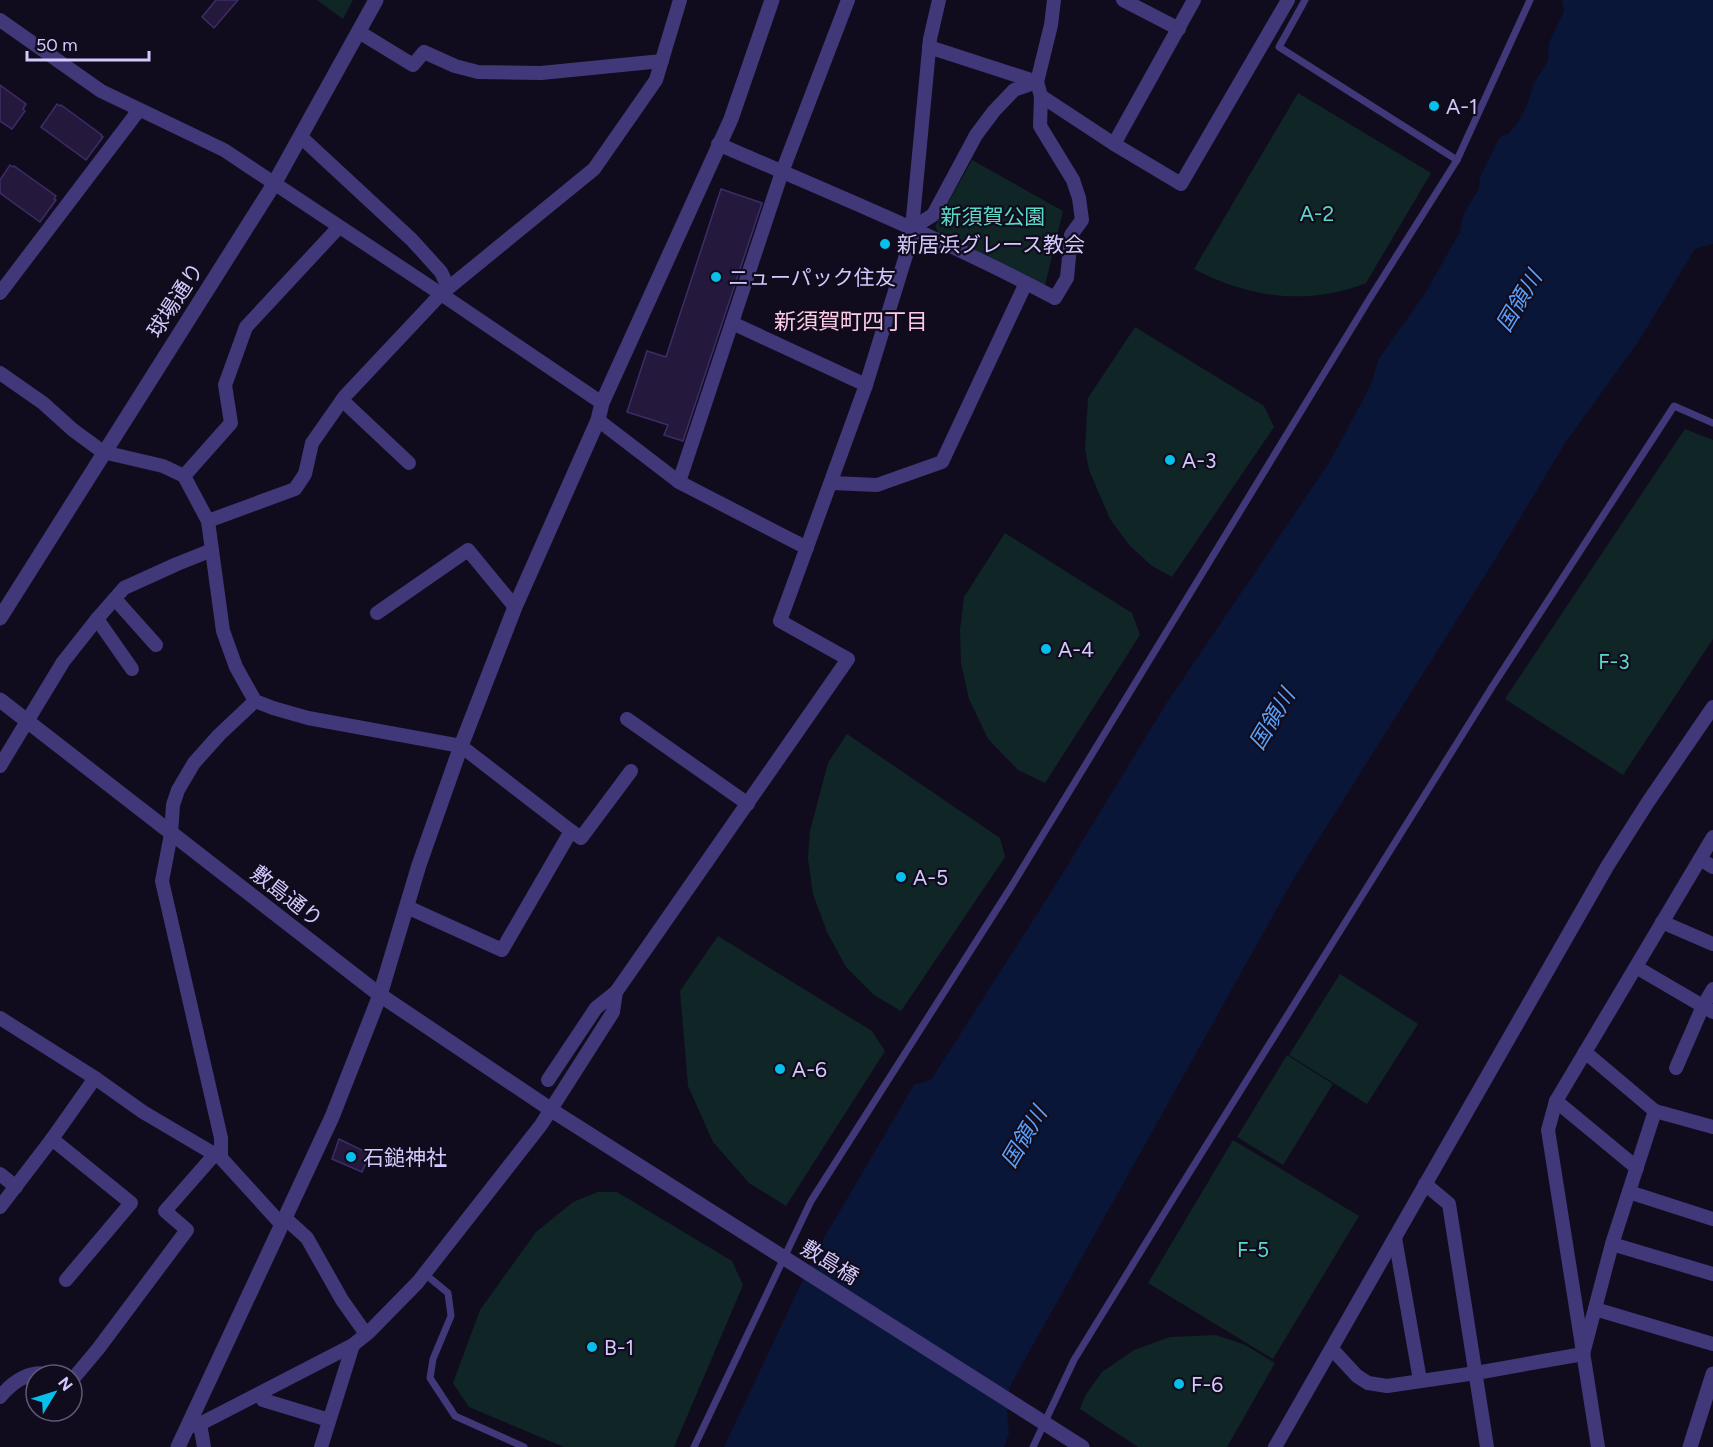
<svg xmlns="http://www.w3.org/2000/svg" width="1713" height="1447" font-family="Figtree,'Noto Sans JP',sans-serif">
<rect width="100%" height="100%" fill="#110c1d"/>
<g fill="#0f2526">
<path d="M 317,0 L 353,0 L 343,19 Z"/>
<path d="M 1298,93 L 1431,173 L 1366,283 C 1309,306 1248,298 1194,269 Z"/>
<path d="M 972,160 L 1063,211 L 1045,285 L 939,234 L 935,226 Z"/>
<path d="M 1135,327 L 1264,406 L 1274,427 L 1172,577 L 1152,566 L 1130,546 L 1110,519 L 1089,470 L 1085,449 L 1088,398 Z"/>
<path d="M 1685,429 L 1713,440 L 1713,639 L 1623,775 L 1505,699 Z"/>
<path d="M 1005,533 L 1132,613 L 1140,635 L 1045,783 L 1018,770 L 988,739 L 969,699 L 961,663 L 960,630 L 964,597 Z"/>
<path d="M 847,734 L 1000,838 L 1005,857 L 901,1011 L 874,995 L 846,967 L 827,932 L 813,894 L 808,859 L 810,831 L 828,763 Z"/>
<path d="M 718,936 L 872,1031 L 885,1051 L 786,1206 L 749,1183 L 713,1142 L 688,1086 L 680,991 Z"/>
<path d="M 1340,974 L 1418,1024 L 1367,1104 L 1289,1055 Z"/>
<path d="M 1287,1055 L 1333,1084 L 1283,1165 L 1237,1137 Z"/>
<path d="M 1233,1140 L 1359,1216 L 1273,1359 L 1148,1283 Z"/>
<path d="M 598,1192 L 617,1192 L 732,1261 L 743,1285 L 674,1447 L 564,1447 L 469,1407 L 453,1383 L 480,1310 L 536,1232 L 573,1202 Z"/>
<path d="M 1216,1335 L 1245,1345 L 1275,1363 L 1227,1447 L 1138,1447 L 1080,1409 L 1085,1396 L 1102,1372 L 1134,1350 L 1170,1337 Z"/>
</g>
<path fill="#0a1638" d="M 1562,0 L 1713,0 L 1713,244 L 1695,249 L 1638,342 L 1565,443 L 1494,561 L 1294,878 L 1010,1386 L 1007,1412 L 1009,1434 L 1004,1447 L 724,1447 L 817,1250 L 914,1085 L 931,1080 L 1055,886 L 1166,704 L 1329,463 L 1372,383 L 1378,360 L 1424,295 L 1460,232 L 1463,216 L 1479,188 L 1480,177 L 1500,137 L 1508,134 L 1517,124 L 1527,105 L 1533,85 L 1548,61 L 1549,43 L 1564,11 Z"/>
<g fill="#24193d" stroke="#3d2c68" stroke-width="1.5">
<path d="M 216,0 L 238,0 L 214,28 L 202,17 Z"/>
<path d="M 0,85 L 26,104 L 23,109 L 25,111 L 12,129 L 0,121 Z"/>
<path d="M 57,104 L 60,106 L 61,105 L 102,135 L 101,136 L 103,137 L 86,160 L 41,127 Z"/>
<path d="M 10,165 L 13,167 L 14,166 L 56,196 L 54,199 L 56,200 L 40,222 L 0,193 L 0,180 Z"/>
<path d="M 721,189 L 762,203 L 683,441 L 664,435 L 668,425 L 627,412 L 647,351 L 666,357 Z"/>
<path d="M 339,1139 L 370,1154 L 362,1172 L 332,1159 Z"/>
</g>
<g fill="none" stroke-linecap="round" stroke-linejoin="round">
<g stroke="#41387a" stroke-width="7">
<path d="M 1305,0 L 1279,47 L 1457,160"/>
<path d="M 425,1274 L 448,1293 L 451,1316 L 433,1359 L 430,1378 L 455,1416 L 524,1447"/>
<path d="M 694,1447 L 811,1201 L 1011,887 L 1370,298 L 1457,160 L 1530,0"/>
<path d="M 1033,1447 L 1074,1360 L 1176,1194 L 1492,687 L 1674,406 L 1713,423"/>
</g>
<g stroke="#41387a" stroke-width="14">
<path d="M 1123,0 L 1179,29"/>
<path d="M 1194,0 L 1114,144 L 1181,184 L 1288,0"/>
<path d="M 0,20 L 101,91 L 224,150 L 441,294 L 602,403"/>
<path d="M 359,32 L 413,65 L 424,52 L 455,66 L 478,72 L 541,73 L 662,61"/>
<path d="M 929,47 L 1037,82"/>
<path d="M 1041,96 L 1114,144"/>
<path d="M 301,137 L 412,240 L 441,272 L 448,287"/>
<path d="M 718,144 C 831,193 946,240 1055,298 L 1067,278 L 1071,235 L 1082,220 L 1079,198 L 1073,180 L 1040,126 L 1041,96 L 1037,82 L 1051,25 L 1054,0"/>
<path d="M 912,228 L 933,215 L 976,135 L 994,111 L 1014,90 L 1037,82"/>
<path d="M 0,293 L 139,110"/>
<path d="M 732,323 L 866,385"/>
<path d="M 0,373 L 43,403 L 73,430 L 103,452 L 163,466 L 184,476 L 208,521 L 223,631 L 236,667 L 255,701 L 273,708 L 308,718 L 461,746 L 571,831 L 502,950 L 407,907"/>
<path d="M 342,400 L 409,463"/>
<path d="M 598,420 L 679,482"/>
<path d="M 184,476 L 231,423 L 225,385 L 246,327 L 339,227"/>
<path d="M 832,483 L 877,485 L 942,462 L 1026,283"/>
<path d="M 208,521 L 295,489 L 305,474 L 312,443 L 345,396 L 441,294 L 594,169 L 656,80 L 680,0"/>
<path d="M 807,548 L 679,482 L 782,172 L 848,0"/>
<path d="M 115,599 L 156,645"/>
<path d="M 377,613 L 468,550 L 515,607"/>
<path d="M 132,669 L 97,619 L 124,588 L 177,564 L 212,550"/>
<path d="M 627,719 L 748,804"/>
<path d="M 0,766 L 63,662 L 97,619"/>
<path d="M 571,831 L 581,838 L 631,771"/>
<path d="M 1700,859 L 1713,867"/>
<path d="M 1662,922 L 1713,944"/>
<path d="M 1636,967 L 1713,1012"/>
<path d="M 0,1018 L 95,1078 L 143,1112 L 221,1158 L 282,1225"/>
<path d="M 1585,1052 L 1655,1111 L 1713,1127"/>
<path d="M 1676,1068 L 1703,1006 L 1713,989"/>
<path d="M 548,1080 L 596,1008 L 616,992"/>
<path d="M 1556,1101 L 1637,1168"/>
<path d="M 52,1139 L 131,1203 L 66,1280"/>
<path d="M 221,1158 L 221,1138 L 162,881 L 171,834 L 173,805 L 178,790 L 194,763 L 219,735 L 255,701"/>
<path d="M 0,1174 L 16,1187"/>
<path d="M 1425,1184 L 1449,1204 L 1487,1447"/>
<path d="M 1629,1192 L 1713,1219"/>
<path d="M 0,1207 L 52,1139 L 95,1078"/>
<path d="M 285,1218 L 307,1238 L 342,1300 L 366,1334"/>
<path d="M 1395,1238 L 1420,1380"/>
<path d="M 1612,1244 L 1713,1274"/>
<path d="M 1595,1309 L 1713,1344"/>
<path d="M 1332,1349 L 1357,1376 L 1368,1383 L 1387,1386 L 1476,1373 L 1583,1354 L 1612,1244 L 1655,1111"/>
<path d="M 72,1380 L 98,1349 L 187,1230 L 165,1211 L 215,1154"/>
<path d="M 259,1394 L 263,1400 L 329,1420"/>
<path d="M 0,1397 C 14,1380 31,1369 53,1375"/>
<path d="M 200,1424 L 204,1447"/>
<path d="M 188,1427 L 200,1424 L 353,1345 L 369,1332 L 418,1282 L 541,1125 L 613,1012 L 616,992 L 848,659 L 780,621 L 866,385 L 911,239 L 930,39 L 939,0"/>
<path d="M 321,1447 L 353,1345"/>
<path d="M 1275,1447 L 1608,865 L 1648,802 L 1713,707"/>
<path d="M 1598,1447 L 1548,1130 L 1556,1101 L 1713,837"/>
</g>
<g stroke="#41387a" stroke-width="15">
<path d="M 0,618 L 274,184 L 376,0"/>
<path d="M 0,700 L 380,995 L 556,1113"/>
<path d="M 178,1447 L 332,1117 L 380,995 L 419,865 L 461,746 L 515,607 L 598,420 L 602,403 L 731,119 L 772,0"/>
<path d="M 1690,1447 L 1713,1374"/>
</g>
<path stroke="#41387a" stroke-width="15" d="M 556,1113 L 1082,1447"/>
</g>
<g fill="#07bfeb" stroke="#110c1d" stroke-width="2">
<circle cx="1434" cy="106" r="6"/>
<circle cx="885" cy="244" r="6"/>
<circle cx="716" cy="277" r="6"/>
<circle cx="1170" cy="460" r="6"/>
<circle cx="1046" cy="649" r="6"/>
<circle cx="901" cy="877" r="6"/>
<circle cx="780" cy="1069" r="6"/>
<circle cx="351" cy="1157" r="6"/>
<circle cx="592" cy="1347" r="6"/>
<circle cx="1179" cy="1384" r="6"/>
</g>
<g text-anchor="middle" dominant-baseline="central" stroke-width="4.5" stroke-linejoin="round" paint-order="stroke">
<g font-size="21" fill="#d4c9fd" stroke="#110c1d" text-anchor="start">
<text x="1446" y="106">A-1</text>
<text x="897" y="244">新居浜グレース教会</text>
<text x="728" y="277">ニューパック住友</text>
<text x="1182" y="460">A-3</text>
<text x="1058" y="649">A-4</text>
<text x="913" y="877">A-5</text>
<text x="792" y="1069">A-6</text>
<text x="363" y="1157">石鎚神社</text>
<text x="604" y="1347">B-1</text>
<text x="1191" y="1384">F-6</text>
</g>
<g font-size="21" fill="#59dac6" stroke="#110c1d">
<text x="1317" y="213">A-2</text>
<text x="993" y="216">新須賀公園</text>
<text x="1614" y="661">F-3</text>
<text x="1253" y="1249">F-5</text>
</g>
<g font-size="21" fill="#d4c9fd" stroke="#110c1d">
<text transform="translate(175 300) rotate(-57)">球場通り</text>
<text transform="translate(287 896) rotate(38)">敷島通り</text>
<text transform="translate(830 1262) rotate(32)">敷島橋</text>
</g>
<g font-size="22" font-style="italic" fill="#5ba1fa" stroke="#110c1d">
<text transform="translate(1519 301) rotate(-59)">国領川</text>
<text transform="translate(1272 719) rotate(-59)">国領川</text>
<text transform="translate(1024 1137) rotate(-59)">国領川</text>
</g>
<g font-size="22" fill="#fdcbe6" stroke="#110c1d">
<text x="851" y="321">新須賀町四丁目</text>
</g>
</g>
<g transform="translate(54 1393) rotate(52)"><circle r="28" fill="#110c1d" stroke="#5f5877" stroke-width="1.5"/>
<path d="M0-4.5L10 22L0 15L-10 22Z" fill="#07bfeb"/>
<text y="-9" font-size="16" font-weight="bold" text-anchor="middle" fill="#d4c9fd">N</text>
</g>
<path d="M27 51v9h122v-9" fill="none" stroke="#d4c9fd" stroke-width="3"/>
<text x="36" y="51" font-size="18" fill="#d4c9fd" stroke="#110c1d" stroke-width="4.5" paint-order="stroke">50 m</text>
</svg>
